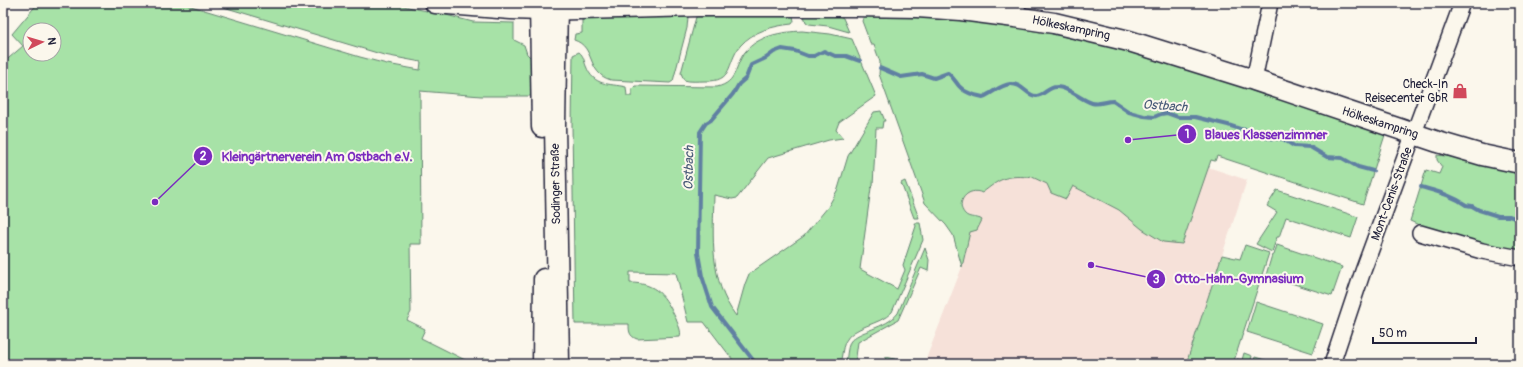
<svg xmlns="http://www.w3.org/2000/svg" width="1523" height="367" font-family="Pangolin,sans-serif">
<rect width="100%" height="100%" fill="#fbf7ec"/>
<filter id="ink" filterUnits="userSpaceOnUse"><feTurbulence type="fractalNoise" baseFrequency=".025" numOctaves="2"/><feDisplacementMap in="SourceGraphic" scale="8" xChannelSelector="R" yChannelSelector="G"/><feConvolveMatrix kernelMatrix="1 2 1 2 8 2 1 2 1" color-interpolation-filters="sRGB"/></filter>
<g filter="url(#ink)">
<path fill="#f6e1d9" d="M 1208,167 L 1247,180 L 1186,364 L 924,364 L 962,267 L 970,232 L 979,217 L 969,216 L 963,211 L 961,202 L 965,194 L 973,191 L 982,193 L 1001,179 L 1015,176 L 1029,177 L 1030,176 L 1047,184 L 1066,199 L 1073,186 L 1119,210 L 1142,229 L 1182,244 Z"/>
<g fill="#a7e2a7" stroke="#648271" fill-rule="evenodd">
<path d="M 38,3 L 181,3 L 360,57 L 387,64 L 420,70 L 421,62 L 384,55 L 210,3 L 389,3 L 446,15 L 473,22 L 514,23 L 514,40 L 524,45 L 527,54 L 532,59 L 533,96 L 481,96 L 420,91 L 421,244 L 410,244 L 411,312 L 407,320 L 425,329 L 421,338 L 473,364 L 3,364 L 3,63 L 23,46 L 12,34 ZM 30,30 L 54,30 L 54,54 L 30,54 Z"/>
<path d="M 736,14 L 793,16 L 794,21 L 792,24 C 773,26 753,31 740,46 C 726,64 734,82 705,81 C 698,81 690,82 684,80 L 681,73 L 696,17 L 735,16 Z"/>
<path d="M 837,15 L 843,18 L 849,32 L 828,26 L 809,24 L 806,22 L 804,16 Z"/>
<path d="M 910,15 L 991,23 L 1057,35 L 1135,52 L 1384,134 L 1385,135 L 1363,204 L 1217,156 L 1215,161 L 1211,160 L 1182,244 L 1163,242 L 1142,229 L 1119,210 L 1073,186 L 1066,199 L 1051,193 L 1047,184 L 1030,176 L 1029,177 C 1005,175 1000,179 982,193 C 969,186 954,202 965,214 C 970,219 977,216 982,220 L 977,230 L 970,232 L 962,267 L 953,235 L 946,225 L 925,203 L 879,74 L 880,62 L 874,45 L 871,45 L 862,21 L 864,16 Z"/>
<path d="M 688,17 L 687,28 L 673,81 L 670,83 L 611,80 C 586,73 596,47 574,40 L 575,34 L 582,33 L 582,18 Z"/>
<path d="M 802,31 L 830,34 L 852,39 L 876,96 L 839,122 L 836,130 L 843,138 L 829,140 L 768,158 L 737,198 L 732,199 L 714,195 C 713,237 709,280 736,316 L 745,284 L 749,274 L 804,236 L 828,207 L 838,189 L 848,156 L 874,112 L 881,111 L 885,121 L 883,121 L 882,128 L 876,128 L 873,186 L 871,188 L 860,269 L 897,289 L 905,270 L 903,265 L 916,226 L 915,223 L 920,223 L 923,240 L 892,312 C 879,326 853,325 845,342 C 842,349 842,357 840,364 L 736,364 L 704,322 L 688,322 L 676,273 L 630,272 L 630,283 C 657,283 665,296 676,319 C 678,325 682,331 680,337 L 637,339 C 629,336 629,331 629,324 L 575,324 L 572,125 L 573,55 L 579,52 C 584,56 584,61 586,66 C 594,87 609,83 626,87 L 627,96 L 632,96 L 632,89 L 635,86 L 717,87 C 738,82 734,66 745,52 C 759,35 782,32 802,31 Z"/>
<path d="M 1437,155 L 1453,157 L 1477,164 L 1520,174 L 1520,252 L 1423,229 L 1419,225 L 1410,221 L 1426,170 L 1439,174 L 1442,167 L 1437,160 Z"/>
<path d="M 905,181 L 919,218 L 914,218 L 901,183 Z"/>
<path d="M 1277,190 L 1358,217 L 1351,238 L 1286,217 L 1279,237 L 1277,237 L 1272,252 L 1256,244 L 1277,212 L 1267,206 Z"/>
<path d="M 1245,245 L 1269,253 L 1233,364 L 1186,364 L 1222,255 L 1240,259 Z"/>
<path d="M 1277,245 L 1342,267 L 1332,296 L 1266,275 L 1272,255 L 1274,255 Z"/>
<path d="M 925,248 L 929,260 L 928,271 L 921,268 L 898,320 L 858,342 L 855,364 L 846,364 C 847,357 847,349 850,342 C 858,330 886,329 898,313 Z"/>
<path d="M 1256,302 L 1323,324 L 1313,353 L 1247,332 Z"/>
<path d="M 1244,353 L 1252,356 L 1250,364 L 1235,364 L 1237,359 L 1242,360 Z"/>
<path d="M 886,357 L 912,363 L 912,364 L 884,364 Z"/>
<path d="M 1255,357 L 1278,364 L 1253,364 Z"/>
<path d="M 483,358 L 526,364 L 482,364 Z"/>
</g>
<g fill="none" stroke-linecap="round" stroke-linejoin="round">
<g stroke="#6080a2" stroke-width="4">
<path d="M 880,68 L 901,77 L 922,74 L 934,78 L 948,73 C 953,77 955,81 959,86 C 965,93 974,95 983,97 C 993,93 1000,85 1010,84 C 1023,83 1027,97 1037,96 C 1044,95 1049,87 1056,87 C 1067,86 1081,100 1092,103 C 1099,105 1106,101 1113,101 L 1129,112 L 1144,116 L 1154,117 L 1161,114 L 1167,113 L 1178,117 L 1195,117 L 1228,125 L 1240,129 L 1253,131 L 1268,138 L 1283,139 L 1294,146 L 1310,147 L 1327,157 L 1342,158 L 1358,167 L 1373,171"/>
<path d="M 1421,187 C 1438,192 1452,195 1466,205 L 1472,206 L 1479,210 L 1498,216 L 1509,216 L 1520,220"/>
<path d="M 756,364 L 712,307 L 702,276 L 698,253 L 700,132 L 706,123 L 711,120 L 733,94 L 739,84 L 746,78 L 751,65 L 766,58 L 774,52 L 782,49 L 795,51 L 808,56 L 814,56 L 824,51 L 835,56 L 846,56 L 860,61"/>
</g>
<defs>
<g id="minor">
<path d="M 1015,17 L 1018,3"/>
<path d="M 1254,80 L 1270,3"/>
<path d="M 1420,233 L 1482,251 L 1520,258"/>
<path d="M 1332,364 L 1363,271 L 1462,3"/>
</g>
<g id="major">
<path d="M 435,3 L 511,9 L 540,10 L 698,6 L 853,6 L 917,7 L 961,10 L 1015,17 L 1054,23 L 1129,41 L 1254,80 L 1438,142 L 1482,155 L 1520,163"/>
<path d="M 540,3 L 542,127"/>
<path d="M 557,3 L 555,125 L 559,364"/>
<path d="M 543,364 L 544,279"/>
</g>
</defs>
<use href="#minor" stroke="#22223b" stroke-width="18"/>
<use href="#major" stroke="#22223b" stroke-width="23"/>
<use href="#minor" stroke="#fbf7ec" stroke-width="15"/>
<use href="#major" stroke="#fbf7ec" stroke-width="20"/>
</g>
</g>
<defs>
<symbol id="shop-bare" viewBox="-9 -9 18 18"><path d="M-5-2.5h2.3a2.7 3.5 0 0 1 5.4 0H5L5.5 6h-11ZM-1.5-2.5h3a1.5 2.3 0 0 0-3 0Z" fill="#d1495b" stroke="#fbf7ec" stroke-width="2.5" paint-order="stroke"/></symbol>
</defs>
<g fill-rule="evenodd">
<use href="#shop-bare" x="1449" y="80" width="22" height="22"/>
</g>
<g text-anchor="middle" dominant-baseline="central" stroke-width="4" stroke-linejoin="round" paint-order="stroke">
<g font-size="12" fill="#22223b" stroke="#fbf7ec">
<text transform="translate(1071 28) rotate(12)">Hölkeskampring</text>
<text transform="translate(1380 123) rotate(18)">Hölkeskampring</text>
<text transform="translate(556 184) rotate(-91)">Sodinger Straße</text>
<text transform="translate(1392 194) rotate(-70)">Mont-Cenis-Straße</text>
</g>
<g font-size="12" fill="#22223b" stroke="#fbf7ec" text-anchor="end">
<text x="1448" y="84">Check-In<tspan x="1448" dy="14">Reisecenter GbR</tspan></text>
</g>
<g font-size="13" font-style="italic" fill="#465977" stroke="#fbf7ec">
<text transform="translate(1165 106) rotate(4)">Ostbach</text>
<text transform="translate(689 168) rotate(-89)">Ostbach</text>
</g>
</g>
<path fill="none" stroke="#7b2cbf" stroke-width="1.5" d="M1128 140L1187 134M155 202L203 156M1091 265L1156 279"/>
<g fill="#7b2cbf" stroke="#fbf7ec" stroke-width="1.5">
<circle cx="1128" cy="140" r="4"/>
<circle cx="155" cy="202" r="4"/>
<circle cx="1091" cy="265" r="4"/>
<circle cx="1187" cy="134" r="10"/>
<circle cx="203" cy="156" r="10"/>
<circle cx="1156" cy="279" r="10"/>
</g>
<g font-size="12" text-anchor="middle" font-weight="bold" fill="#fff">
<text x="1187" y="138">1</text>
<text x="203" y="160">2</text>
<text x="1156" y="283">3</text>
</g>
<g font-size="13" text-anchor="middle" font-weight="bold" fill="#7b2cbf" stroke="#fbf7ec" stroke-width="4" stroke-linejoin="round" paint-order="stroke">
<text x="1266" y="139">Blaues Klassenzimmer</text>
<text x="317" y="161">Kleingärtnerverein Am Ostbach e.V.</text>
<text x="1239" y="283">Otto-Hahn-Gymnasium</text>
</g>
<rect width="1523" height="367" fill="none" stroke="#fbf7ec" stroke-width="16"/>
<rect x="8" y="8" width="1507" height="351" fill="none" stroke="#22223b" stroke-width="1.5" filter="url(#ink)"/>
<g transform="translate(42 42) rotate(85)"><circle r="19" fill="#fbf7ec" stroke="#a4a2a5"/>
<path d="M0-3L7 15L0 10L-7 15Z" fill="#d1495b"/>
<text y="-6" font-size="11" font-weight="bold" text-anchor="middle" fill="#22223b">N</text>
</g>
<path d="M1373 337v6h103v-6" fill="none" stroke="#22223b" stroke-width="2"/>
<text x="1379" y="337" font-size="12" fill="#22223b" stroke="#fbf7ec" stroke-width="3" paint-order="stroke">50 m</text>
</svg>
